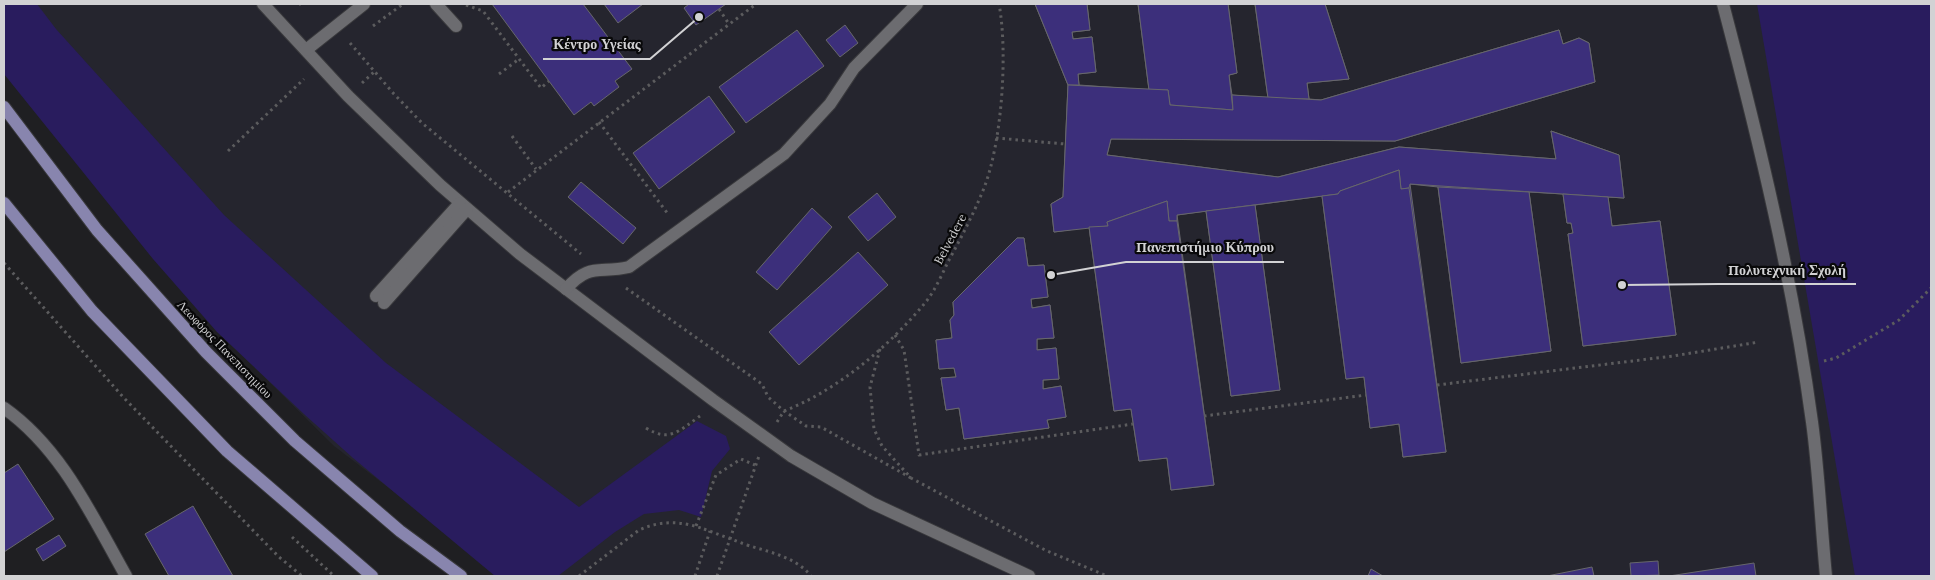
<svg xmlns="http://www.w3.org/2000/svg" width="1935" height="580" font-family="Lora,serif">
<rect width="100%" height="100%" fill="#1f1f22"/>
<path fill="#25252e" d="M 4,4 L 1931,4 L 1931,576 L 504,576 L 334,446 L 224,337 Z"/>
<g fill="#291c5e">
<path d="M 4,4 L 37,4 L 56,29 L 224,215 L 386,363 L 579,507 L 697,421 L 726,436 L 730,449 L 712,471 L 701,517 L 679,510 L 644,514 L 615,532 L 558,576 L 495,576 L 353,458 L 305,415 L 217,332 L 153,259 L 4,74 Z"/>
<path d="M 1757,4 L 1931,4 L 1931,576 L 1855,576 Z"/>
</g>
<g fill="#3c2f7b" stroke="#67676b">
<path d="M 492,4 L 583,4 L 632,69 L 615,81 L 619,87 L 594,106 L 591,102 L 574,115 Z"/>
<path d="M 604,4 L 643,4 L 618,23 Z"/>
<path d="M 689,4 L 726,4 L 696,25 L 684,8 Z"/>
<path d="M 1035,4 L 1087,4 L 1090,30 L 1072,32 L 1073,39 L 1092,37 L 1096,72 L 1078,74 L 1079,85 L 1149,90 L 1138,4 L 1228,4 L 1237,73 L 1229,75 L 1232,95 L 1268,98 L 1255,4 L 1325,4 L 1349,79 L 1307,83 L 1309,99 L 1321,100 L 1559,30 L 1563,44 L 1579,38 L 1589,43 L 1595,82 L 1395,141 L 1111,139 L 1107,155 L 1278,177 L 1399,147 L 1556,159 L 1551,131 L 1619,155 L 1624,198 L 1608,197 L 1612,226 L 1660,221 L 1676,335 L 1583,346 L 1568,234 L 1573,233 L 1571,223 L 1567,223 L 1563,194 L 1529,192 L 1551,351 L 1461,363 L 1438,187 L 1410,184 L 1446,452 L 1403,457 L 1399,424 L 1370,428 L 1364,377 L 1346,379 L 1322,196 L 1255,205 L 1280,390 L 1231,396 L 1206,211 L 1177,215 L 1214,485 L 1171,490 L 1167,458 L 1139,461 L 1131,409 L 1114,411 L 1089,227 L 1054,232 L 1051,204 L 1063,197 L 1068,85 Z"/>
<path d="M 1035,4 L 1087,4 L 1090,30 L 1072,32 L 1073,39 L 1092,37 L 1096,72 L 1078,74 L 1079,85 L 1068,85 Z"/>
<path d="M 1138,4 L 1228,4 L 1237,73 L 1229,75 L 1233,110 L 1170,105 L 1168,90 L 1149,90 Z"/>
<path d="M 1255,4 L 1325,4 L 1349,79 L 1307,83 L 1309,99 L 1268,98 Z"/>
<path d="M 845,25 L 858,43 L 840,57 L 826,40 Z"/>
<path d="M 797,30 L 824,66 L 746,123 L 719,87 Z"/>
<path d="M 1559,30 L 1563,44 L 1579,38 L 1589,43 L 1595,82 L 1395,141 L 1111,139 L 1107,155 L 1278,177 L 1399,147 L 1556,159 L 1551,131 L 1619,155 L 1624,198 L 1410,184 L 1409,188 L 1401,189 L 1399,170 L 1340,191 L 1338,194 L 1177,215 L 1177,221 L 1169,221 L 1167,201 L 1107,222 L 1108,226 L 1054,232 L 1051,204 L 1063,197 L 1068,85 L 1168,90 L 1170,105 L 1233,110 L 1232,95 L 1321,100 Z"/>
<path d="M 709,96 L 735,132 L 659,189 L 633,153 Z"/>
<path d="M 1399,170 L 1401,189 L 1409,188 L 1446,452 L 1403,457 L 1399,424 L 1370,428 L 1364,377 L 1346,379 L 1322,196 L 1338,194 L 1340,191 Z"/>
<path d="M 581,182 L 636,228 L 623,244 L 568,197 Z"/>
<path d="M 1438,187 L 1529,192 L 1551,351 L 1461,363 Z"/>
<path d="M 877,193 L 896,217 L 868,241 L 848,217 Z"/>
<path d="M 1563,194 L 1608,197 L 1612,226 L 1660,221 L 1676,335 L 1583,346 L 1568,234 L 1573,233 L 1571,223 L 1567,223 Z"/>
<path d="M 1167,201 L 1169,221 L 1177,221 L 1214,485 L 1171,490 L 1167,458 L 1139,461 L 1131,409 L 1114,411 L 1089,227 L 1108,226 L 1107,222 Z"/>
<path d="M 1255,205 L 1280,390 L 1231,396 L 1206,211 Z"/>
<path d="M 812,208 L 832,227 L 777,290 L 756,272 Z"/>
<path d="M 1017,238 L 1024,238 L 1028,266 L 1044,265 L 1048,297 L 1031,299 L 1032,308 L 1050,305 L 1054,338 L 1037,339 L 1037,350 L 1056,348 L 1059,379 L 1043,380 L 1043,389 L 1061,386 L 1066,417 L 1047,420 L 1049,428 L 964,439 L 959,408 L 946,410 L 941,378 L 956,377 L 954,368 L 939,369 L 936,340 L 952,338 L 950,320 L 954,315 L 953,302 Z"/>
<path d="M 1017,238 L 1024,238 L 1028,266 L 1044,265 L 1048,297 L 1031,299 L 1032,308 L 1050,305 L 1054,338 L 1037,339 L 1037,350 L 1056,348 L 1059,379 L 1043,380 L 1043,389 L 1061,386 L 1066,417 L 1047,420 L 1049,428 L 964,439 L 959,408 L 946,410 L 941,378 L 956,377 L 954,368 L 939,369 L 936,340 L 952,338 L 950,320 L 954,315 L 953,302 Z"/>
<path d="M 858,252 L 888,285 L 799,365 L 769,332 Z"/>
<path d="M 18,464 L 54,519 L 4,552 L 4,473 Z"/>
<path d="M 193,506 L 233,576 L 169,576 L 145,534 Z"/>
<path d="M 59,535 L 66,546 L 43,561 L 36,549 Z"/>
<path d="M 1658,561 L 1659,575 L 1631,576 L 1630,563 Z"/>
<path d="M 1754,563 L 1756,576 L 1669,576 Z"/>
<path d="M 1592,567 L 1594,576 L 1547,576 Z"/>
<path d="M 1371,569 L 1383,576 L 1368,576 Z"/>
</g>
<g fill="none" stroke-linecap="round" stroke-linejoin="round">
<defs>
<g id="minor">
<path d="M 263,4 L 348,96 L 440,185 L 520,254 L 713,400 L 791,456 L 872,503 L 1029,576"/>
<path d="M 436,4 L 456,26"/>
<path d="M 1723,4 C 1759,141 1793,281 1812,422 C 1819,473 1821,525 1826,576"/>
<path d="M 306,50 L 364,4"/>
<path d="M 566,289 C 590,262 599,274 629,267 L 784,154 L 830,104 L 854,68 L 917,4"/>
<path d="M 376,296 L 460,203"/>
<path d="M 384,303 L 467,209"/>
<path d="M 4,408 C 62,449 92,516 126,576"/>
</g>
<g id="major">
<path d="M 4,107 L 97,230 L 206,352 L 295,441 L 400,531 L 461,576"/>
<path d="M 4,203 L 92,311 L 227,451 L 372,576"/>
</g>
</defs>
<use href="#minor" stroke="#39393c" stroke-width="14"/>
<use href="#major" stroke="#39393c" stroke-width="14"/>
<g stroke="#5c5c5e" stroke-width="3" stroke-dasharray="2.5 4" stroke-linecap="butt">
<path d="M 300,4 L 301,5"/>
<path d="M 466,5 L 483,11 L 541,88 L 549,81"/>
<path d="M 719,9 L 729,24"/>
<path d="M 373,26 L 403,4"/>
<path d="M 350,43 L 394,94 L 422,123 L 581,254"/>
<path d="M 499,74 L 519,59"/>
<path d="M 362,83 L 374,72"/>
<path d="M 599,122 L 668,214"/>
<path d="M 512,136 L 536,169"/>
<path d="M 996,138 L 1065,144"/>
<path d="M 228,151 L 304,79"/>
<path d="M 508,192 L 756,4"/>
<path d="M 4,263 L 124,398 L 279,557 L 302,576"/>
<path d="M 626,288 L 762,384 L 768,397 L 784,411 L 806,426 L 821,427 L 911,478"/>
<path d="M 895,335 L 904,350 L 919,455 L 1133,424"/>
<path d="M 880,349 L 870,387 L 874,429 L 882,446 L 911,478 L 1045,550 L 1107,576"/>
<path d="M 1824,361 L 1836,358 L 1899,320 L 1931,288"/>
<path d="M 1437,385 L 1673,356 L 1759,342"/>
<path d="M 784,411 C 838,390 888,347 925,303 C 935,291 942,274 949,260 C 962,236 974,213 984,188 C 1002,142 1008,52 999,4"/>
<path d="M 1204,416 L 1366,395"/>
<path d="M 777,422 L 784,411"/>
<path d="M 646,428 C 670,443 680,430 700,416"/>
<path d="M 696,526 L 716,475 L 741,459 L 755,465"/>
<path d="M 292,537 L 334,576"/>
<path d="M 747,545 C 769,552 796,557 811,576"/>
<path d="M 579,576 L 639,530 C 661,520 682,521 704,529"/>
<path d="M 695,576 L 710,531"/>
<path d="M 717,576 L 759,456"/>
</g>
<use href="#minor" stroke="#6c6c70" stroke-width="12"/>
<use href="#major" stroke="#8885ae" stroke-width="12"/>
<path stroke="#5c5c5e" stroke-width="3" stroke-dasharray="2.5 4" stroke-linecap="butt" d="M 704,529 L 747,545"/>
</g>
<g text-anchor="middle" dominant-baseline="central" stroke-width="4.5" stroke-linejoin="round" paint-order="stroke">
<g font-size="12" fill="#d2d2d4" stroke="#09090a">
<text transform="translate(950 239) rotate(-62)">Belvedere</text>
<text transform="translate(225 349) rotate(46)">Λεωφόρος Πανεπιστημίου</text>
</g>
</g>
<path fill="none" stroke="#d2d2d4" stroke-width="2" d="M699 17L650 59H543M1051 275L1126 262H1284M1622 285L1718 284H1856"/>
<g fill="#d2d2d4" stroke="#09090a" stroke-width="2">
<circle cx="699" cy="17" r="5"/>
<circle cx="1051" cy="275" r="5"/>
<circle cx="1622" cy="285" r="5"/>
</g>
<g font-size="14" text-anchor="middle" font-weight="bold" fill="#d2d2d4" stroke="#09090a" stroke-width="4.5" stroke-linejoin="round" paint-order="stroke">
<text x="597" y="49">Κέντρο Υγείας</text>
<text x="1205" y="252">Πανεπιστήμιο Κύπρου</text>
<text x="1787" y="275">Πολυτεχνική Σχολή</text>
</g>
<rect width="1935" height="580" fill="none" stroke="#d2d2d4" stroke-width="10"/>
</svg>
